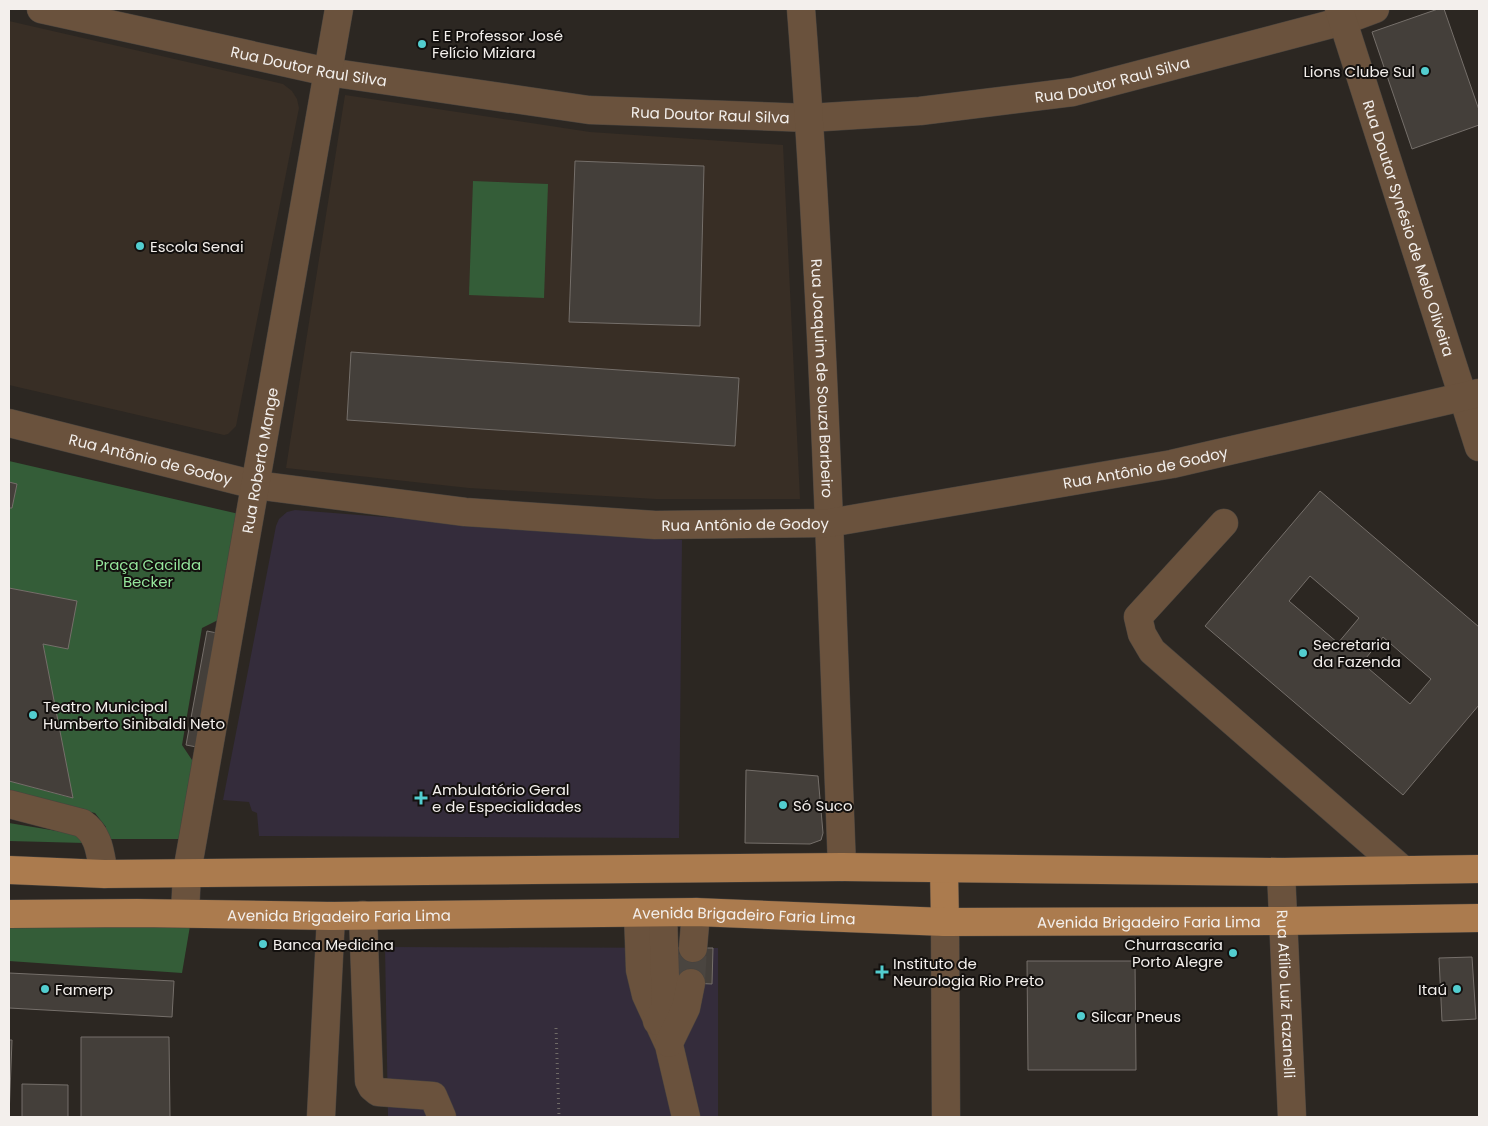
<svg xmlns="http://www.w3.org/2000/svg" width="1488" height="1126" font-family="Poppins,sans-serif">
<rect width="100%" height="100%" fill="#2c2722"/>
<g fill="#382e25" fill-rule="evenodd">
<path d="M 9,21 L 283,84 L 292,91 L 297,99 L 299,108 L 236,426 L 228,434 L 224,435 L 9,385 Z"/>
<path d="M 345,95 L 590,132 L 783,145 L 800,499 L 656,499 L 469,488 L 286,468 ZM 575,161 L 704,166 L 700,326 L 569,322 ZM 351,352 L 739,378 L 735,446 L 347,420 Z"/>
</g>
<g fill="#342c3b">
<path d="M 295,510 L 682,540 L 679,838 L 259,836 L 257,813 L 252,811 L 249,802 L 223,800 L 276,526 L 279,519 L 287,512 Z"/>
<path d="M 385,947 L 718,948 L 718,1117 L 388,1117 Z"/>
</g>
<g fill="#345d38">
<path d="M 473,181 L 548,184 L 544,298 L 469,295 Z"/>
<path d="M 9,461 L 239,514 L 218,620 L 202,628 L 182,745 L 194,763 L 179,839 L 106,839 L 106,827 L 95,813 L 9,795 L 9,781 L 72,798 L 43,644 L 76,601 L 9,588 L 9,508 L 12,508 L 17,484 L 9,482 Z"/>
<path d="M 9,823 L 81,835 L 85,843 L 9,841 Z"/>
<path d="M 9,925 L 190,926 L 182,973 L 9,961 Z"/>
</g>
<g fill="#443f3a" stroke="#756f6a" fill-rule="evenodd">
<path d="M 1438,9 L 1444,9 L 1479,110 L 1479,125 L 1412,149 L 1372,32 Z"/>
<path d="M 575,161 L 704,166 L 700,326 L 569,322 Z"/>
<path d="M 351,352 L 739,378 L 735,446 L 347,420 Z"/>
<path d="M 9,482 L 17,484 L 12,508 L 9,508 Z"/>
<path d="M 1320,491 L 1479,627 L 1479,705 L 1403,795 L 1205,626 ZM 1310,576 L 1359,618 L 1338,643 L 1289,601 ZM 1383,637 L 1431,679 L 1410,704 L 1362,663 Z"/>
<path d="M 9,588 L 77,601 L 68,649 L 43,644 L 73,798 L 9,781 Z"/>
<path d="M 207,631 L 222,634 L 202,748 L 186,745 Z"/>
<path d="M 746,770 L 818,776 L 823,833 L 821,840 L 810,844 L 745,843 Z"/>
<path d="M 670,948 L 713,948 L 712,984 L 669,982 Z"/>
<path d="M 1472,957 L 1476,1019 L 1442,1021 L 1439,958 Z"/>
<path d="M 1027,961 L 1135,961 L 1136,1070 L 1028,1070 Z"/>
<path d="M 9,973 L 174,981 L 172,1017 L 9,1008 Z"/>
<path d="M 81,1037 L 169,1037 L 170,1117 L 81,1117 Z"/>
<path d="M 9,1040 L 12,1040 L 9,1117 Z"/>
<path d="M 22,1084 L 68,1085 L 68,1117 L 22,1117 Z"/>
</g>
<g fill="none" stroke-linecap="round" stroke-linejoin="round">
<path stroke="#4a4540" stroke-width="28" stroke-dasharray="28 14" stroke-linecap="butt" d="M 691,983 L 693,948"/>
<defs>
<g id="minor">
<path id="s1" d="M 41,9 L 328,72 L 589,110 L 809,118 L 920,111 L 1073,92 L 1343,21 L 1375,9"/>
<path id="s2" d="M 801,9 C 823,294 831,581 842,867"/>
<path id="s3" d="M 1339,9 L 1479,447"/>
<path id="s4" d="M 9,423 L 255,485 L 465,512 L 655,525 L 829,523 L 1172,464 L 1479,393"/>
<path d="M 1224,523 L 1138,617 L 1142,634 L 1152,651 L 1403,870"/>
<path d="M 9,804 L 82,823 C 100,835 100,854 104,874"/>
<path id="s5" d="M 1281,872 L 1292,1117"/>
<path id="s6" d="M 185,913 L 187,872 L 339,9"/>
<path d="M 638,913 L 640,970 L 646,995 L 669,1045 L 686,1117"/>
<path d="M 363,915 L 369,1081 L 372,1087 L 378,1092 L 433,1096 L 442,1117"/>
<path d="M 945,922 L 946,1117"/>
<path d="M 693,948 L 696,912"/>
<path d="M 657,1021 L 666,1008 L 663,913"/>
<path d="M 669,1043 L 686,1008 L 691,983"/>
<path d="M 321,1117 L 331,916"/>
</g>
<g id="major">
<path d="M 944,869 L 945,922"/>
<path d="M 9,870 L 104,874 L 842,867 L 1281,872 L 1479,869"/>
<path id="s7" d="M 9,914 L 137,913 L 331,916 L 696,912 L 945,922 L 1283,921 L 1479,918"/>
</g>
</defs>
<use href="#minor" stroke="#48433e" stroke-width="29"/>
<use href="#major" stroke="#48433e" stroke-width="29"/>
<path stroke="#706b67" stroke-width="3" stroke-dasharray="1 4" stroke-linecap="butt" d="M 556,1028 L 559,1117"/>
<use href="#minor" stroke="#6a523d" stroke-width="28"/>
<use href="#major" stroke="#ab7b4e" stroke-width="28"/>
</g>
<g fill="#52cdcf" stroke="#13100e" stroke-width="2">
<circle cx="422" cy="44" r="5"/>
<circle cx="1425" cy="71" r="5"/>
<circle cx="140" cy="246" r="5"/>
<circle cx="1303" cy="653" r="5"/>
<circle cx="33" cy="715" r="5"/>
<path d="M418.5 790.5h5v5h5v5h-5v5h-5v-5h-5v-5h5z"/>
<circle cx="783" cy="805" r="5"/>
<circle cx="263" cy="944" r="5"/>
<circle cx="1233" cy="953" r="5"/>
<path d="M879.5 964.5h5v5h5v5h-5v5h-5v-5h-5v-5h5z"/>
<circle cx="45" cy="989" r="5"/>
<circle cx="1457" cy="989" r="5"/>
<circle cx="1081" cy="1016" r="5"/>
</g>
<g text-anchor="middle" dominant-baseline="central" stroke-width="4" stroke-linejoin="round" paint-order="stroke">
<g font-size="15" fill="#f3efec" stroke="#13100e" text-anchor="start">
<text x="432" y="35">E E Professor José<tspan x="432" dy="17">Felício Miziara</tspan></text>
<text x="1415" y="71" text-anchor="end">Lions Clube Sul</text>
<text x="150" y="246">Escola Senai</text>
<text x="1313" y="644">Secretaria<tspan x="1313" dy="17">da Fazenda</tspan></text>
<text x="43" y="706">Teatro Municipal<tspan x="43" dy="17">Humberto Sinibaldi Neto</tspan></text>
<text x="432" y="789">Ambulatório Geral<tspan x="432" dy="17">e de Especialidades</tspan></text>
<text x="793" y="805">Só Suco</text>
<text x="273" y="944">Banca Medicina</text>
<text x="1223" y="944" text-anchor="end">Churrascaria<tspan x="1223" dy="17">Porto Alegre</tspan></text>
<text x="893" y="963">Instituto de<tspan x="893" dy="17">Neurologia Rio Preto</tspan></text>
<text x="55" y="989">Famerp</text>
<text x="1447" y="989" text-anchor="end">Itaú</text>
<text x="1091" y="1016">Silcar Pneus</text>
</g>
<g font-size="15" fill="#f3efec" stroke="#13100e">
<text stroke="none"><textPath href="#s1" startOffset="274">Rua Doutor Raul Silva</textPath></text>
<text stroke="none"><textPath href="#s1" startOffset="1084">Rua Doutor Raul Silva</textPath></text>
<text stroke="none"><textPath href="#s1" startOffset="679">Rua Doutor Raul Silva</textPath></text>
<text stroke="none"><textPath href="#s3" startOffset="230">Rua Doutor Synésio de Melo Oliveira</textPath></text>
<text stroke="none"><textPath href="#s2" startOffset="370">Rua Joaquim de Souza Barbeiro</textPath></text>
<text stroke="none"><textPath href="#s4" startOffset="146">Rua Antônio de Godoy</textPath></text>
<text stroke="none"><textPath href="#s6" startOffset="459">Rua Roberto Mange</textPath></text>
<text stroke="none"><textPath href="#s4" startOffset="1151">Rua Antônio de Godoy</textPath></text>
<text stroke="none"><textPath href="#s4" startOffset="746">Rua Antônio de Godoy</textPath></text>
<text stroke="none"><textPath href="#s7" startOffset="330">Avenida Brigadeiro Faria Lima</textPath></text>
<text stroke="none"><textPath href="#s7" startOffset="735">Avenida Brigadeiro Faria Lima</textPath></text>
<text stroke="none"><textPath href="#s7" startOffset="1140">Avenida Brigadeiro Faria Lima</textPath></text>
<text stroke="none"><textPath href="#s5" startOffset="122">Rua Atílio Luiz Fazanelli</textPath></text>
</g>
<g font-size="15" fill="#95e69c" stroke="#13100e">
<text x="148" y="564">Praça Cacilda<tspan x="148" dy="17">Becker</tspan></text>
</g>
</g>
<rect width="1488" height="1126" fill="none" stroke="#f3efec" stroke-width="20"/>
</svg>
